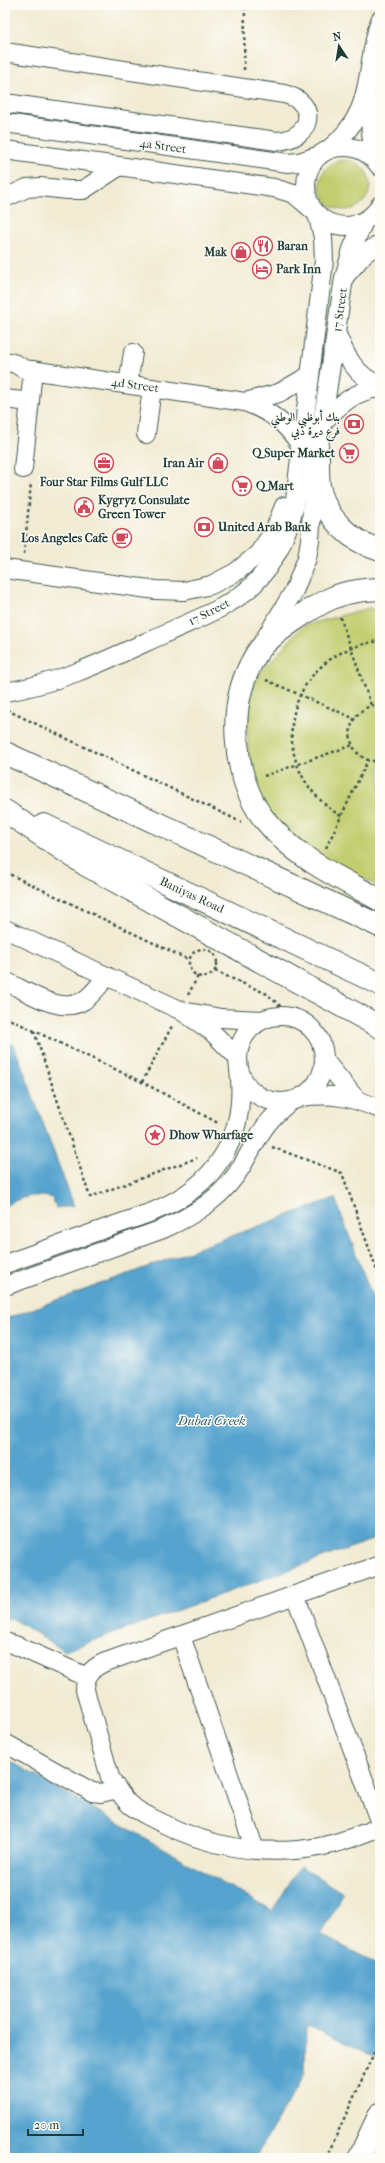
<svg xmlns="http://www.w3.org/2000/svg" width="385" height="2163" font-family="'IM FELL French Canon',Amiri,serif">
<rect width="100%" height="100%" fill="#fdfcf7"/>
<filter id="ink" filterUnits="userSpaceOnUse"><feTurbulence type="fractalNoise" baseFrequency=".025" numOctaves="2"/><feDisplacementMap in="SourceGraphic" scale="8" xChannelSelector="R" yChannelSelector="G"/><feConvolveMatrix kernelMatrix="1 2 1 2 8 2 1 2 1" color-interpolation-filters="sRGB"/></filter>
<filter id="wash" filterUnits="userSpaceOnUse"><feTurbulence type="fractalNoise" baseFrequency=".012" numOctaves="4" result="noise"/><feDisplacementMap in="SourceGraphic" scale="16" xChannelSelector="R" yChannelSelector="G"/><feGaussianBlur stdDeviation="0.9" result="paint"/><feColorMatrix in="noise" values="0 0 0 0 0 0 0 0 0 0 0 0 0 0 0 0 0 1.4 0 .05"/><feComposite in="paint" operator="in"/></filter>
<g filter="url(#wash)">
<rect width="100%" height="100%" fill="#f2ebd3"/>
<g fill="#c1cd6e" stroke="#708551">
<circle cx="345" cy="185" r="25"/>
<path d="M 369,608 L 380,612 L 380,887 L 287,840 L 252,794 L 246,723 L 255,679 L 303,626 Z"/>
</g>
<g fill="#54a3ce" stroke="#3a7081">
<path d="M 5,1041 L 14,1045 L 74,1206 L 56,1208 L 52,1198 C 34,1193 21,1197 5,1206 Z"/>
<path d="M 335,1198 L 380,1317 L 380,1537 L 65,1651 L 11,1618 L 5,1619 L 5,1319 Z"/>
<path d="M 5,1758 L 272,1911 L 300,1866 L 343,1893 L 321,1935 L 380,1965 L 380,2059 L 306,2025 L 305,2073 L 255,2158 L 5,2158 Z"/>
</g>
</g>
<g filter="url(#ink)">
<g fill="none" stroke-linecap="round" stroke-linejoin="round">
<defs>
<g id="minor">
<path d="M 5,52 L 284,94 C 319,102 313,139 277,141 L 5,103"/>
<path d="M 367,97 L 374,158"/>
<path d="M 5,123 L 288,163 L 299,162 L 320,155"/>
<path d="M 5,150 L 274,188 L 294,194 L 313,210"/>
<path d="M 328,150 C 377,110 363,73 380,20"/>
<path d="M 380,167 C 371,154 360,147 345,147 C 294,146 292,224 345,226 C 359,226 374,217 380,205"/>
<path d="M 5,198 L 27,188 L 40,187 L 68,190 L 83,190 L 120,166"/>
<path d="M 347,274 L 365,253 L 380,244"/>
<path d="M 336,332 C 345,355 356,377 380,385"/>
<path d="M 5,361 L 16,364 L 24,369 L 245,402 C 270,411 286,423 301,446"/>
<path d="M 128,384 L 133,353"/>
<path d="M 5,399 L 30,402"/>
<path d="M 245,402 L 279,393 L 310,375"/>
<path d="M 323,422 C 339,405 356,390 380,388"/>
<path d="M 146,434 L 152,388"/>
<path d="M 23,469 L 33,370"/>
<path d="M 5,569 L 156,590 L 184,591 L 211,585 L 236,572 L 258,554 L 274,531 L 284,506"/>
<path d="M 263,642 L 294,591 L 307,558 L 310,540 L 314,479 L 344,278 L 352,249 L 364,221"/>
<path d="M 5,692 C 63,683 113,657 166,633 C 196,619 229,608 253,585 C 275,563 286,537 294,508 L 324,261 L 323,237 L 317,214"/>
<path d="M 5,929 L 180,1010 L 211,1031 L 238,1058"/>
<path d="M 5,981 C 27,991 59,1015 83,1001 C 93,995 100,984 107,976"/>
<path d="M 188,1012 L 221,1018 L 262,1020"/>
<circle cx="281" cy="1059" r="43"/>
<path d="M 325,1061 L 356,1099"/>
<path d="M 301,1097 C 333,1093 351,1097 380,1109"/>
<path d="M 5,1264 L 152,1212 C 215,1187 248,1137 239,1069"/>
<path d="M 5,1286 L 163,1229 C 195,1215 225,1196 243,1164 C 260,1135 263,1123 291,1101"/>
<path d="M 380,1565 L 103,1663 C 91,1669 85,1676 85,1690 L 110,1777 C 115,1786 121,1796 129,1804 C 137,1811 148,1816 158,1821 C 207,1847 264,1857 319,1847 C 340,1843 360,1835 380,1827"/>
<path d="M 295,1595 L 380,1823"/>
<path d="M 181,1636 L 255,1850"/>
<path d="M 5,1642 L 15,1645 L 87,1677"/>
<path d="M 5,1743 L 92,1792 L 101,1793 L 117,1789"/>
</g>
<g id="major">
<path d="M 318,458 C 318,467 318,477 319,486 C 325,518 350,541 380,550"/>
<path d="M 380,589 C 364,590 347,591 332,598 C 312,607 269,635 257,653 C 240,680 234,712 237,743 C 239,769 248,799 264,819 C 297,859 336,876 380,900"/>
<path d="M 5,753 L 380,926"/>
<path d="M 5,811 L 86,865 L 380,1027"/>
<path d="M 44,825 L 380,984"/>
<path d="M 359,2158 L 380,2114"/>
</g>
</defs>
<use href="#minor" stroke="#3f574c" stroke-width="20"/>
<use href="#major" stroke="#3f574c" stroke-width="24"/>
<g stroke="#3f574c" stroke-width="2.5" stroke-dasharray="3 3" stroke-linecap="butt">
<path d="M 244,70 L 245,5"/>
<path d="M 24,554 L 31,483"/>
<path d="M 340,617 L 371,705"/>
<path d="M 266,680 L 353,718"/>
<path d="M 380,704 C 338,708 343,764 380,761"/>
<path d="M 7,710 L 241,822"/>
<path d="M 264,776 L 353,745"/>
<path d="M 341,816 C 259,766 284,652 380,641"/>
<path d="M 326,848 L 368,760"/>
<path d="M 5,872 L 189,960"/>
<circle cx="203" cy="963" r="14"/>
<path d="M 215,971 L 267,994 L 292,1017"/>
<path d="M 188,995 L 198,976"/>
<path d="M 5,1017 L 142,1082 L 218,1123"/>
<path d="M 34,1031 L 90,1197 L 197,1158"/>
<path d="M 142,1082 L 172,1026"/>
<path d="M 272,1147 L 342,1173 L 380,1279"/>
<path d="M 326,2158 L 380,2040"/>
</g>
<use href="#minor" stroke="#fff" stroke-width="18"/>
<use href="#major" stroke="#fff" stroke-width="22"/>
</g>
</g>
<defs>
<symbol id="restaurant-ring" viewBox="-11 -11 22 22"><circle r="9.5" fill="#fdfcf7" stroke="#d1495b" stroke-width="1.5"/><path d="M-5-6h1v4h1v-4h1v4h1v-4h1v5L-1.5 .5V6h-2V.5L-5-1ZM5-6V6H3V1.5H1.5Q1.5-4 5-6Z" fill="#d1495b"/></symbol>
<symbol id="shop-ring" viewBox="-11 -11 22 22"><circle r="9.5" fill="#fdfcf7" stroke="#d1495b" stroke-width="1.5"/><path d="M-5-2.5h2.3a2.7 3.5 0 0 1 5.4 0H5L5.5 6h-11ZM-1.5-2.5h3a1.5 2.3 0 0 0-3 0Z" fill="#d1495b"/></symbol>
<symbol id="hotel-ring" viewBox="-11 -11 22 22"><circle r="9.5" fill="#fdfcf7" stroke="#d1495b" stroke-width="1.5"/><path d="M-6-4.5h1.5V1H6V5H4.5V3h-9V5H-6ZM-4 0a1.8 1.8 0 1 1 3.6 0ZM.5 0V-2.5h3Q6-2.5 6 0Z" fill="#d1495b"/></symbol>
<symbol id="bank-ring" viewBox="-11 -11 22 22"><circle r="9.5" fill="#fdfcf7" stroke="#d1495b" stroke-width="1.5"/><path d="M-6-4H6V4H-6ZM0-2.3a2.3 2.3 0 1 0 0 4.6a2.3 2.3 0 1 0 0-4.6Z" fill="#d1495b"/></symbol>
<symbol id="supermarket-ring" viewBox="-11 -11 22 22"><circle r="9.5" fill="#fdfcf7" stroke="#d1495b" stroke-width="1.5"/><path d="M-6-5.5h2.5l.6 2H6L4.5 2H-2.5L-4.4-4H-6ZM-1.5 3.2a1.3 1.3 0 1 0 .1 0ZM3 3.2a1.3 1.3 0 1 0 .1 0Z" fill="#d1495b"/></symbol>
<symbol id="office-ring" viewBox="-11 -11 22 22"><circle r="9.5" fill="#fdfcf7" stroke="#d1495b" stroke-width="1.5"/><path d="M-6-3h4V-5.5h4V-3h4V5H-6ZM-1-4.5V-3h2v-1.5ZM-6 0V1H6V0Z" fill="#d1495b"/></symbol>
<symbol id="civic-ring" viewBox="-11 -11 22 22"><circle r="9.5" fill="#fdfcf7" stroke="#d1495b" stroke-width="1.5"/><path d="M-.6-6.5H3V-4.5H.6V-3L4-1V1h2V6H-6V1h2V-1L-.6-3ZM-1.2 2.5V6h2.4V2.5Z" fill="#d1495b"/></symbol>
<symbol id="cafe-ring" viewBox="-11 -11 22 22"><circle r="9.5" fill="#fdfcf7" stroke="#d1495b" stroke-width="1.5"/><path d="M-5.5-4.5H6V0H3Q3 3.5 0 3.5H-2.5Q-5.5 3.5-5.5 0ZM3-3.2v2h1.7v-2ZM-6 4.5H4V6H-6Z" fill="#d1495b"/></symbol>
<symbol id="sight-ring" viewBox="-11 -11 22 22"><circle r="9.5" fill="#fdfcf7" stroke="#d1495b" stroke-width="1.5"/><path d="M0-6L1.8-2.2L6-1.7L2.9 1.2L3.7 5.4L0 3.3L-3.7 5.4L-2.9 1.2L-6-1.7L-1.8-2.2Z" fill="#d1495b"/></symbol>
</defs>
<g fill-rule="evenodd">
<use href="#restaurant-ring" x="252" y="235" width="22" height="22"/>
<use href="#shop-ring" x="230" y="241" width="22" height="22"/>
<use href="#hotel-ring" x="251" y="258" width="22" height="22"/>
<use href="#bank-ring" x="343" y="413" width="22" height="22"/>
<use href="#supermarket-ring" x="338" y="442" width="22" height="22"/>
<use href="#office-ring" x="93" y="452" width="22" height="22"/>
<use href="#shop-ring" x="207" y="452" width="22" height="22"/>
<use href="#supermarket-ring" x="231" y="475" width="22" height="22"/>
<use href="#civic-ring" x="73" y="496" width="22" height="22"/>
<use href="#bank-ring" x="193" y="516" width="22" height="22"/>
<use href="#cafe-ring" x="111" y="527" width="22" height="22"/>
<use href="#sight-ring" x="144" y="1124" width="22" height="22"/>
</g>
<g text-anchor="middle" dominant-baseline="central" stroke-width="3" stroke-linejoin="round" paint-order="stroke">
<g font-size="12" fill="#1f3d34" stroke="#fdfcf7">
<text transform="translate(163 146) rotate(8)">4a Street</text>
<text transform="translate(340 310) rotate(-82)">17 Street</text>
<text transform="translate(135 385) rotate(8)">4d Street</text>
<text transform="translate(209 612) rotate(-27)">17 Street</text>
<text transform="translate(192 895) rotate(25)">Baniyas Road</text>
</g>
<g font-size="12" font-weight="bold" fill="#1f3d34" stroke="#fdfcf7" text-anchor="start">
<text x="277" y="246">Baran</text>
<text x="227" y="252" text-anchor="end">Mak</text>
<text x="276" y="269">Park Inn</text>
<text x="340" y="417" text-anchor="end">بنك أبوظبي الوطني<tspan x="340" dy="14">فرع ديرة دبي</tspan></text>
<text x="335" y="453" text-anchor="end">Q Super Market</text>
<text x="204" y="463" text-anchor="end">Iran Air</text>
<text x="104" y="482" text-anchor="middle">Four Star Films Gulf LLC</text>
<text x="256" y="486">Q Mart</text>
<text x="98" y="500">Kygryz Consulate<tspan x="98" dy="14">Green Tower</tspan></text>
<text x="218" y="527">United Arab Bank</text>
<text x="108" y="538" text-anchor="end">Los Angeles Cafe</text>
<text x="169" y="1135">Dhow Wharfage</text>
</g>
<g font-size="13" font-style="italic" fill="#32616a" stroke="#fdfcf7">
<text x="212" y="1420">Dubai Creek</text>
</g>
</g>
<rect width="385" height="2163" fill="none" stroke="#fdfcf7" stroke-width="20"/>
<g transform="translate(339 46) rotate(348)" stroke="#fdfcf7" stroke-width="3" paint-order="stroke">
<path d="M0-3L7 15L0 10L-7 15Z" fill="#1f3d34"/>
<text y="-6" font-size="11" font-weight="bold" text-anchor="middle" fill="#1f3d34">N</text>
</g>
<path d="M28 2129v6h55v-6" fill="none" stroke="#1f3d34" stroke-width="2"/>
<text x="34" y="2129" font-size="12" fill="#1f3d34" stroke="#fdfcf7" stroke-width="3" paint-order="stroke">20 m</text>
</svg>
